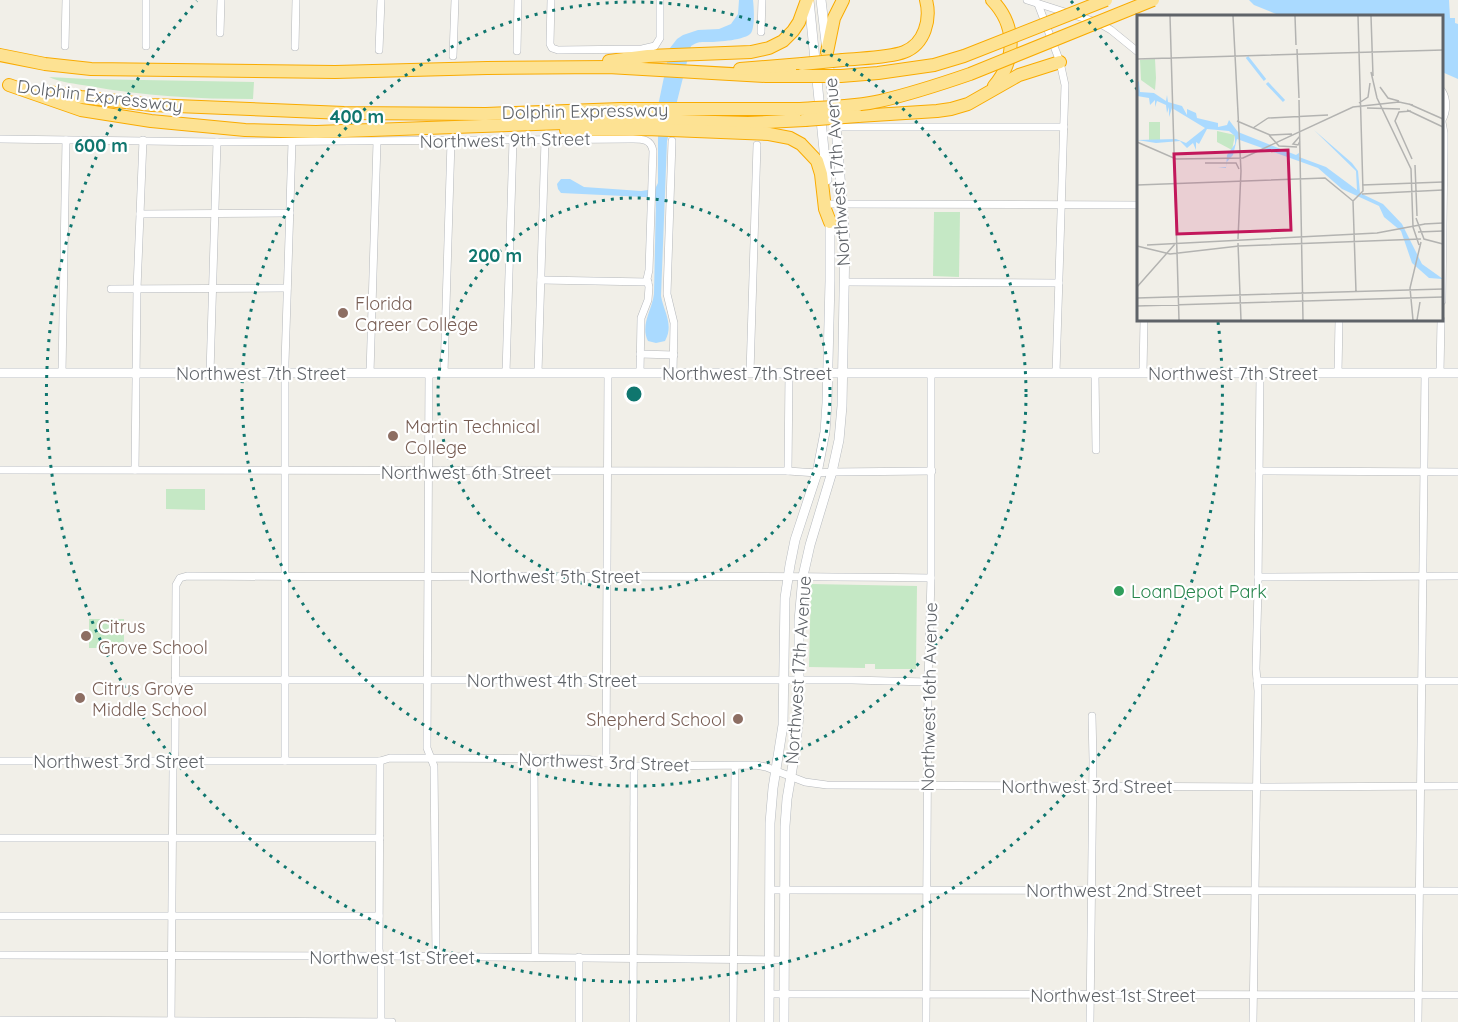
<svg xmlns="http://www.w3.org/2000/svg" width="1458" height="1022" font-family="Quicksand,sans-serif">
<rect width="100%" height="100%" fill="#f1efe8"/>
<g fill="#c5e8c5">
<path d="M 49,77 L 87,79 L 254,82 L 253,99 C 198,99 143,96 89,86 C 76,84 59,82 49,77 Z"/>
<path d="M 934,212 L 960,212 L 959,277 L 933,276 Z"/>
<path d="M 166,489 L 205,489 L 205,510 L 166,509 Z"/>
<path d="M 811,584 L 917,586 L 916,669 L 875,669 L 875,664 L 865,664 L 865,668 L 809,667 Z"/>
<rect x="89" y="619" width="35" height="29"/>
</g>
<g fill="#aadaff">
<path d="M 739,0 L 753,0 C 754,8 755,27 751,33 C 746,40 718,42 709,42 C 702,42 698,41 691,46 L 667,141 L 661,296 C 664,312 674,325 665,341 L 656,343 L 648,341 C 640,325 652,310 654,294 L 656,200 L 655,198 L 644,197 L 561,193 L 558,189 L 557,184 L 561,179 L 570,179 L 584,187 L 641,191 L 655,189 L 658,183 L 658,106 L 670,48 L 677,39 L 683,35 L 698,30 L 719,29 L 731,24 L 738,14 Z"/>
<path d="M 1249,0 L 1449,0 L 1450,18 L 1455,18 L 1455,23 L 1458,24 L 1458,79 L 1442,72 L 1442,16 L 1281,16 L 1254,5 Z"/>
</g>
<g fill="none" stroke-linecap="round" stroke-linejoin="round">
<defs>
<g id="minor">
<path d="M 551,0 L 550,44 L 552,48 L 558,50 L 642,49 L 655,46 L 660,38 L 660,0"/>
<path d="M 1027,0 L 1099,23 L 1111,30 L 1138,52"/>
<path d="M 1038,4 L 1060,62 L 1065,85 L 1056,373"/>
<path d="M 761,32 L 762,0"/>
<path d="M 220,33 L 221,0"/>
<path d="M 65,46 L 66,0"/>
<path d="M 146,46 L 146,0"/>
<path d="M 295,47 L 296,0"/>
<path d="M 379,50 L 381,0"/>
<path d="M 517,51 L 518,0"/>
<path d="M 453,56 L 455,0"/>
<path d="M 1442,91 C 1447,99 1447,111 1442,120"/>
<path d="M 1442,122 L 1444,133 L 1444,149 L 1442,301"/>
<path d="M 836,127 L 1064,127"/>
<path d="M 0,139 L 217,142 L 630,139 C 641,139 651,138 653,151 L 649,270 L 647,279 L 649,287 L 648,300 L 641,318 L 640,373"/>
<path d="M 672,141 L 667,294 L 674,323 L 673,373"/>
<path d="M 829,204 L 1138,205"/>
<path d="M 140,214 L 290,213"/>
<path d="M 541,280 L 648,282"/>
<path d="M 845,282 L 1059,283"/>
<path d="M 111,289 L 287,288"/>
<path d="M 640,354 L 674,355"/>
<path d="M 62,373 L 66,140"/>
<path d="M 210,373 L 217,142"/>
<path d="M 370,373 L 377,142"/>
<path d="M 429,373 L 427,748 L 434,766 L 436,956"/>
<path d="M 444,373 L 451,141"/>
<path d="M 506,373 L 513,140"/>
<path d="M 538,373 L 545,140"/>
<path d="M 750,373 L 757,145"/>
<path d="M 1095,373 L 1096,450"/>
<path d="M 1143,373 L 1144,320"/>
<path d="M 1338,373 L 1339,320"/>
<path d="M 1440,373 L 1441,320"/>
<path d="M 0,470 L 788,471 L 817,473 L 832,472 L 932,471"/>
<path d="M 135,470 L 137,289 L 143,140"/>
<path d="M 788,471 L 789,373"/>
<path d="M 1259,471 L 1458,472"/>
<path d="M 1258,577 L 1458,576"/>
<path d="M 175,680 L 852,680 L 928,682"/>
<path d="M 1257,681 L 1458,681"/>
<path d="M 534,758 L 535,957"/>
<path d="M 0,761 L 380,761 L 390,758 L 586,759 L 619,765 L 634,766 L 756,765 L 766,767 L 805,782 L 827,785 L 1267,787 L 1458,786"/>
<path d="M 285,761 L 285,363 L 292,142"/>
<path d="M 380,761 L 379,949 L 381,964 L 381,1022"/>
<path d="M 606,763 L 608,373"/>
<path d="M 0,838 L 380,838"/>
<path d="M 770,890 L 1458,891"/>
<path d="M 0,916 L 379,916"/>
<path d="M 0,955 L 388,956 L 784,960"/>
<path d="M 769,994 L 1458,995"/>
<path d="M 0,1020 L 392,1022"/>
<path d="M 171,1022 L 173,769 L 175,751 L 176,585 L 180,578 L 187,576 C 435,578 683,574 931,578"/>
<path d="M 579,1022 L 579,957"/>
<path d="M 633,1022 L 634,766"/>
<path d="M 733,1022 L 735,766"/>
<path d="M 926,1022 L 928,682 L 931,578 L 931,373"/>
<path d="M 1090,1022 L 1093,760 L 1092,716"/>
<path d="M 1253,1022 L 1258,691 L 1256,669 L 1258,587 L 1260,373"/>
<path d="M 1418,1022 L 1425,373"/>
</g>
<g id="secondary">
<path d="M 809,0 L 827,180"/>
<path d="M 0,373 L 1458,373"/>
<path d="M 769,1022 L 770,823 L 773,788 L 783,725 L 785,598 L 790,565 L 795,540 L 817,473 L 825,432 L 827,403 L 830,281 L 830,218"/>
<path d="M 784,1022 L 785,826 L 787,799 L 795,752 L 799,716 L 799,621 L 803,576 L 810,545 L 832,472 L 839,440 L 842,406 L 845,239 L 836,127 L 821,0"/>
</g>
<g id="motorway">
<path d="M 992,0 C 1016,25 1017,59 994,86"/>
<path d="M 827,52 L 834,18 L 843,0"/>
<path d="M 0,55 L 45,64 L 91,69 L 335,72 L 487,68 L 608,67 L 766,76 L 796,76"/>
<path d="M 843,60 C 861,58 888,58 904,52 C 925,44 931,19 926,0"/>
<path d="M 609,61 L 648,56 L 751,52 L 769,48 L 783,41 L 793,31 L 799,22 L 807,0"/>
<path d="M 740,69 L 802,64"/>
<path d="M 9,85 L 81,110 L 151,121 L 245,130 L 316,132 L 647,120 L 748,123 L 805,120"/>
<path d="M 48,92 L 81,97 L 152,105 L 344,113 L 486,114 L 620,109 L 800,109"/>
<path d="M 858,116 L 937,111 L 951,109 L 968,104 L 1019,75 L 1060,62"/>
<path d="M 566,130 L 646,129 L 769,134 L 790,138 L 801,144 L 817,161 L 821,174 L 825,209 L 830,222"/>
</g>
</defs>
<use href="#minor" stroke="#b5b8bc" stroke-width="8"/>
<use href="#secondary" stroke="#b6babf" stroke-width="10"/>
<use href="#motorway" stroke="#f9ab00" stroke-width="14"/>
<use href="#minor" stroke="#fff" stroke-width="7"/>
<use href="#secondary" stroke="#fff" stroke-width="9"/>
<use href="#motorway" stroke="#fde293" stroke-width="12"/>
<defs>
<g id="motorway-bridge">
<path d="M 802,64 L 843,60"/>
<path d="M 796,76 L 841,76 L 878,73 L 934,65 L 964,56 L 1106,0"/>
<path d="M 800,109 C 826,107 854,107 880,101 C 910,94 941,84 970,74 L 1153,0"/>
<path d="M 805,120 L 858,116"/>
</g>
</defs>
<use href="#motorway-bridge" stroke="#f9ab00" stroke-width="14" stroke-linecap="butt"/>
<use href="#motorway-bridge" stroke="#fde293" stroke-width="12"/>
</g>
<g fill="none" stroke="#0f766e" stroke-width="3" stroke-dasharray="3 6">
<circle cx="634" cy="394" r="196"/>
<circle cx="634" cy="394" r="392"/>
<path d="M1071 1A588 588 0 0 1 1138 91M1218 322A588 588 0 1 1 197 1"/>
</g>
<g fill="#8d6e63" stroke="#fff" stroke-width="2">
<circle cx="343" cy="313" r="6"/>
<circle cx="393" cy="436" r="6"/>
<circle cx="86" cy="636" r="6"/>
<circle cx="80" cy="698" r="6"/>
<circle cx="738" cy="719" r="6"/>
</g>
<circle fill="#2e9e5b" stroke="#fff" stroke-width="2" cx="1119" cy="591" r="6"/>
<g text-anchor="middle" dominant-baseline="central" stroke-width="4.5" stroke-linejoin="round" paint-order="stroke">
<g font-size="18" fill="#5f6368" stroke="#fff">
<text transform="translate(100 96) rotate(7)">Dolphin Expressway</text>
<text transform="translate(585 111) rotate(-1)">Dolphin Expressway</text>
<text transform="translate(505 140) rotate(-1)">Northwest 9th Street</text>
<text transform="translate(837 172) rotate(-94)">Northwest 17th Avenue</text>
<text x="261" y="373">Northwest 7th Street</text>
<text x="747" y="373">Northwest 7th Street</text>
<text x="1233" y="373">Northwest 7th Street</text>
<text x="466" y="472">Northwest 6th Street</text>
<text x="555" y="576">Northwest 5th Street</text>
<text transform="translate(798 670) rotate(-86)">Northwest 17th Avenue</text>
<text x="552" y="680">Northwest 4th Street</text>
<text transform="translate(929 697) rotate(-89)">Northwest 16th Avenue</text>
<text x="119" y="761">Northwest 3rd Street</text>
<text transform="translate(604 762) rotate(2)">Northwest 3rd Street</text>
<text x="1087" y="786">Northwest 3rd Street</text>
<text x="1114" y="890">Northwest 2nd Street</text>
<text x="392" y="957">Northwest 1st Street</text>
<text x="1113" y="995">Northwest 1st Street</text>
</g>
<g font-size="18" fill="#785e54" stroke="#fff" text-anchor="start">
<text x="355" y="303">Florida<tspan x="355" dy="21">Career College</tspan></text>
<text x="405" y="426">Martin Technical<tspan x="405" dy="21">College</tspan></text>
<text x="98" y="626">Citrus<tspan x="98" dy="21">Grove School</tspan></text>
<text x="92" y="688">Citrus Grove<tspan x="92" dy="21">Middle School</tspan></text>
<text x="726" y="719" text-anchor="end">Shepherd School</text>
</g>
<g font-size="18" fill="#27864d" stroke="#fff" text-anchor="start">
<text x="1131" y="591">LoanDepot Park</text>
</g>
</g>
<g transform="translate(1137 15)">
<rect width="306" height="306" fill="#f1efe8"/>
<path d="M 18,44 L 19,63 L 18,75 L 4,65 L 3,45 ZM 12,107 L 23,107 L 23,126 L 12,125 ZM 80,116 L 98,120 L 95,135 L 80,127 Z" fill="#c5e8c5"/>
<path d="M 0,65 L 2,67 L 3,77 L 17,78 L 29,86 L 30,80 L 31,87 L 45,91 L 50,100 L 50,94 L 59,98 L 60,103 L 81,108 L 81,112 L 90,110 L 92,105 L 101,117 L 159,140 L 162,138 L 162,142 L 189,152 L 220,175 L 219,156 L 177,115 L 215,148 L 221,156 L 223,178 L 246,189 L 265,209 L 285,249 L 306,264 L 292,263 L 275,248 L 264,216 L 247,202 L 242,191 L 205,174 L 181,153 L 100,124 L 96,140 L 89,148 L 89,164 L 89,153 L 81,152 L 89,152 L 90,140 L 98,129 L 98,121 L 92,116 L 70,114 L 62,129 L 59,127 L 59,135 L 56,128 L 50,133 L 43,126 L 19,128 L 0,125 L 39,124 L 49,128 L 68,113 L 35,93 L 32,102 L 32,92 L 30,98 L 29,90 L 20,86 L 18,92 L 18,85 L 13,90 L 12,83 L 0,81 Z" fill="#aadaff"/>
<path fill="none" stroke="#aadaff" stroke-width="3" d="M 110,42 L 128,65M 130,68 L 147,86"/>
<path fill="none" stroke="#b3b3b1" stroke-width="1.5" d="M 33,1 L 42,305M 96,1 L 104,156 L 101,224M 158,1 L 159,30M 234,1 L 236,61M 160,34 L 162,83M 0,44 L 306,35M 234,57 L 240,83 L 274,154 L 276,212 L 282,230M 243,72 L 251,83 L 262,86M 162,85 L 166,305M 222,88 L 231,82 L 233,68M 272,89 L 306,104M 230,93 L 263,94M 270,95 L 306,112M 274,96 L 262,97 L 258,106 L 275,144M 131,103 L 191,100M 100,106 L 133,120 L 155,119M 116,113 L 131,103M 132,120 L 142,131 L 160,132M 163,126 L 161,130 L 156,129 L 163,121M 0,127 L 39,144 L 106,143 L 216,92 L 262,87 L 276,90M 68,148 L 99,148 L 102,154M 278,150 L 280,201M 0,170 L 188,163 L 216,186M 225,170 L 306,167M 225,179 L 306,175M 216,186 L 226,176 L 221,1M 216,186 L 219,277M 279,203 L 287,224 L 306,229M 287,209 L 306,208M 281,217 L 306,216M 101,228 L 104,305M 10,230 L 240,218 L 288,209M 0,231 L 33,239 L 102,231 L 284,224M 0,272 L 38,229M 0,283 L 306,274M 0,291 L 306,282M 276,305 L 273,273 L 284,227M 280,305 L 283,287"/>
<path fill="#c2185b" fill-opacity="0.15" stroke="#c2185b" stroke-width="3" d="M 151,135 L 154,215 L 40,219 L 37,139 Z"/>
<rect width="306" height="306" fill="none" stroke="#5f6368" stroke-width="3"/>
</g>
<circle cx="634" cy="394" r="9" fill="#0f766e" stroke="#fff" stroke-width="3"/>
<g font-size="18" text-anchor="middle" font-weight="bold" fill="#0f766e" stroke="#fff" stroke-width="4.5" stroke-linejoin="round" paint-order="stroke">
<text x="357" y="123">400 m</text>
<text x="101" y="152">600 m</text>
<text x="495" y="262">200 m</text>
</g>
</svg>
